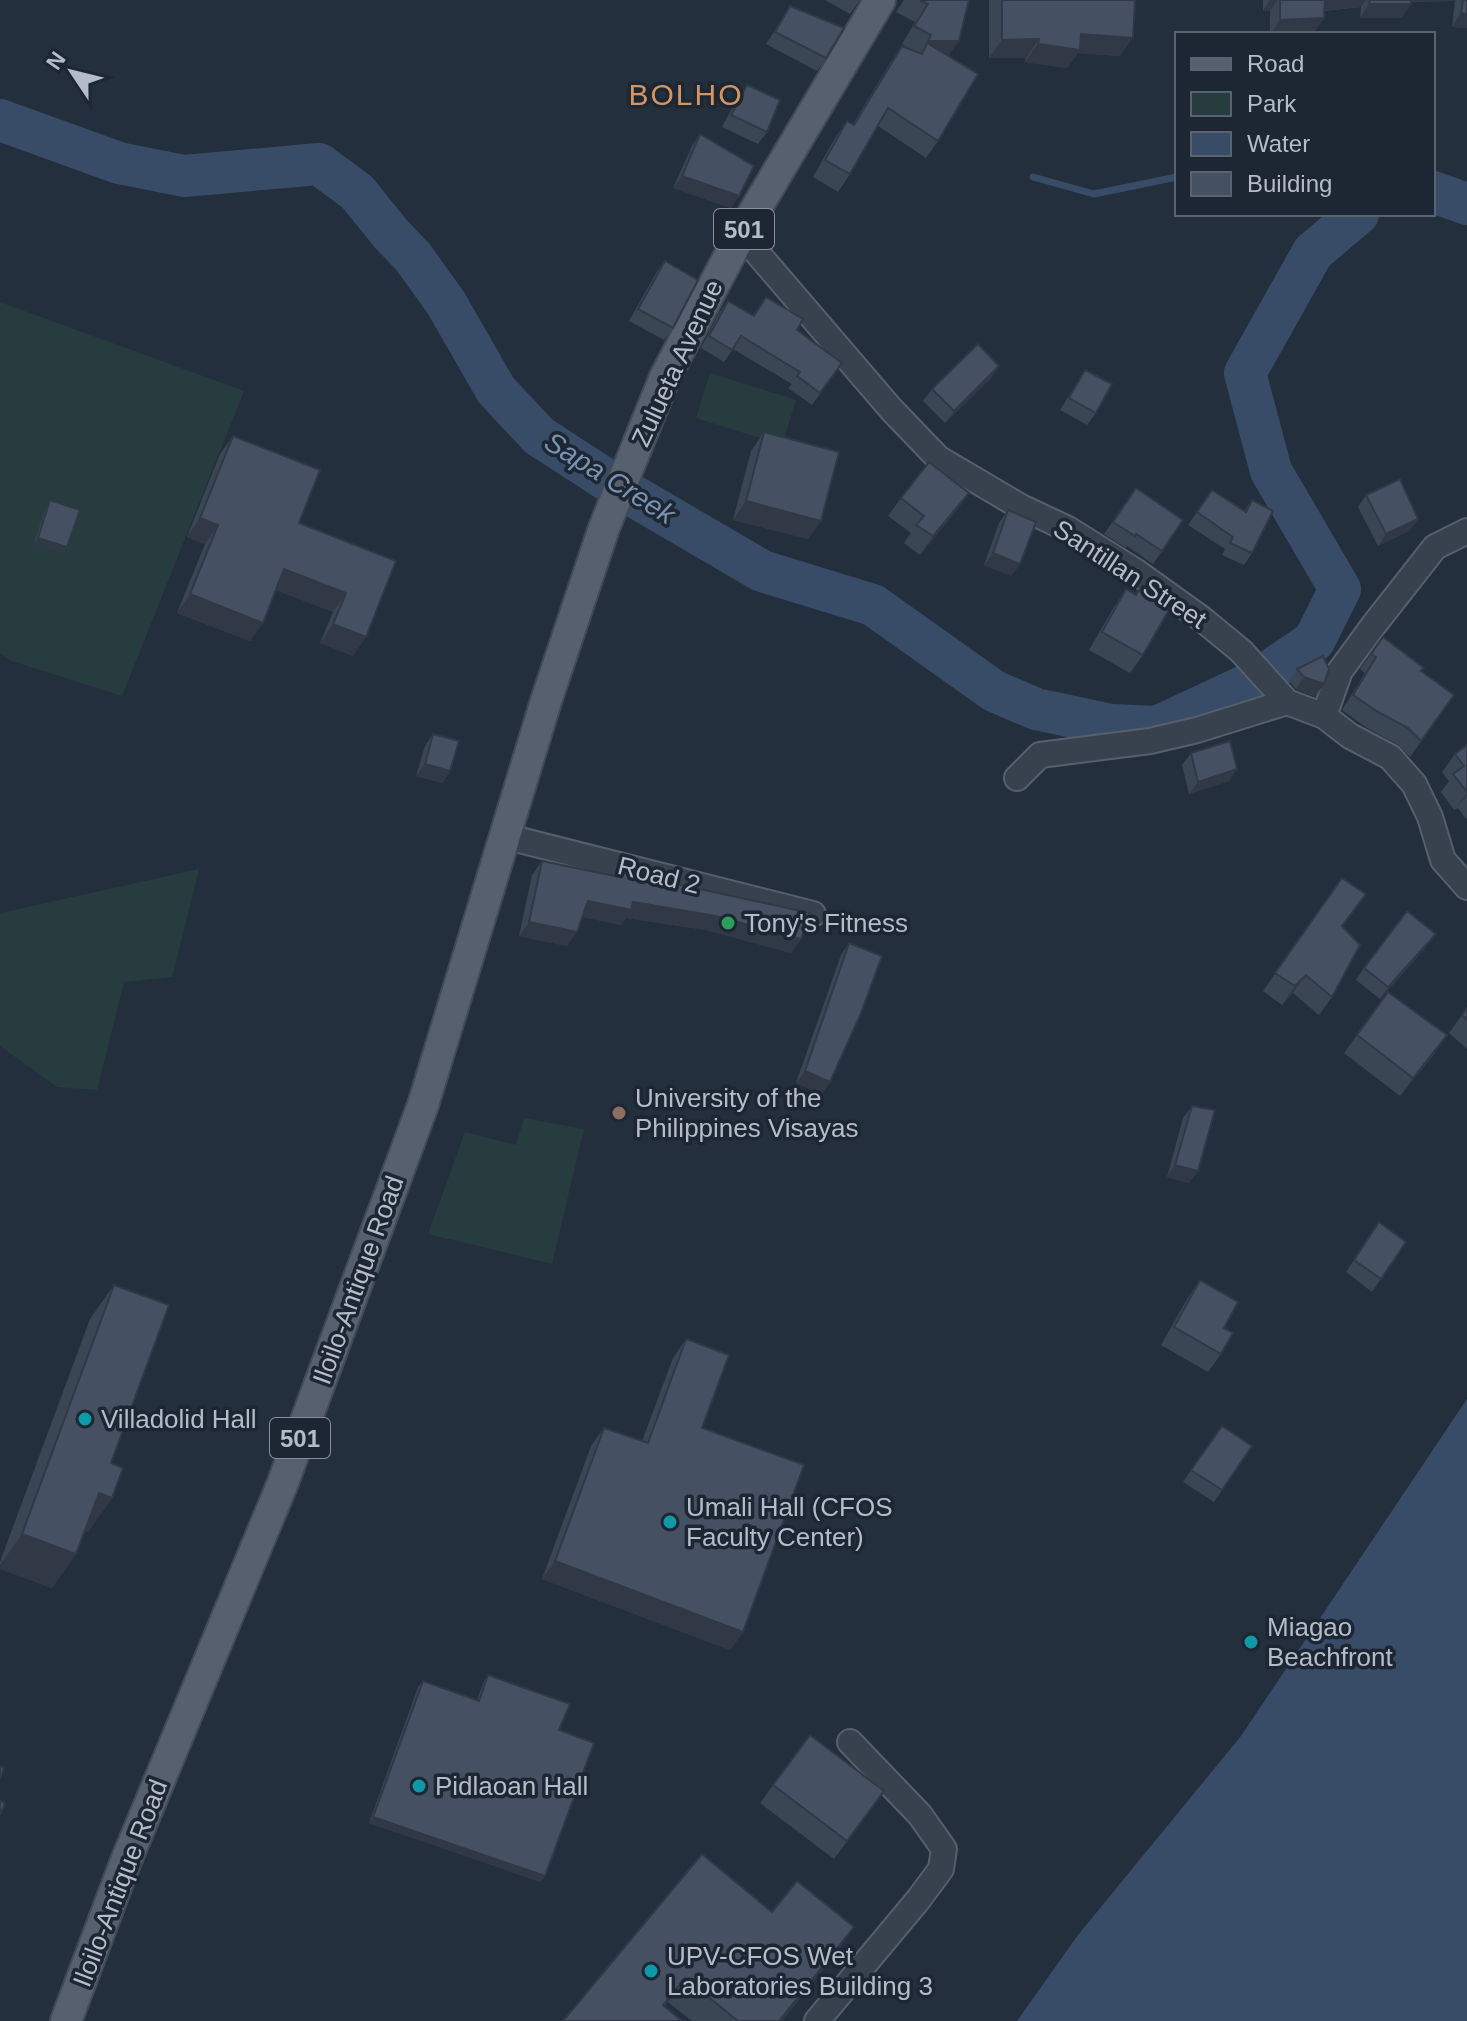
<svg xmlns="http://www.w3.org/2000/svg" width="1467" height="2021" font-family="Arial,sans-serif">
<rect width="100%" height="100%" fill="#242f3e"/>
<g fill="#263c3f">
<path d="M 0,302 L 244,391 L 122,696 L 12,661 L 0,653 Z"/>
<path d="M 710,373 L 796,400 L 782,445 L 696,418 Z"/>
<path d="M 199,869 L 172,977 L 124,982 L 97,1090 L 57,1087 L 0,1046 L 0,913 Z"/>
<path d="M 524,1118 L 584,1129 L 552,1264 L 428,1234 L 465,1132 L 516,1145 Z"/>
</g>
<path fill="#394c67" d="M 1467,1399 L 1467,2021 L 1017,2021 L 1078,1935 L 1241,1736 Z"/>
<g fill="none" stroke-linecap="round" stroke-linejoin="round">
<path stroke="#394c67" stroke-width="7" d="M 1033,177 L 1094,194 L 1177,177"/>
<g stroke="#394c67" stroke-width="42">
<path d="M 0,120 L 119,163 L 184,176 L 319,164 L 357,192 L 391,234 L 413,257 L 446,303 L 496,390 L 539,436 L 613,484 L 762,571 L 873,605 L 994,691 L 1036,709 L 1111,725 L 1157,727 L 1251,683"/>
<path d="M 1433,192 L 1467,204"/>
<path d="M 1277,666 L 1314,641 L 1340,589 L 1271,471 L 1245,373 L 1313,252 L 1358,214"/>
</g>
<defs>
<g id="minor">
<path d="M 741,234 L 891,409 L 938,458 L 1021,507 L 1068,529 L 1135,571 L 1202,619 L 1241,651 L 1287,702 L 1324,716 L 1350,736 L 1390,757 L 1414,784 L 1430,817 L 1443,860 L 1467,887"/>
<path d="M 1324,716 L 1340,671 L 1373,626 L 1435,547 L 1467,531"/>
<path d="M 1017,778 L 1040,755 L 1150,741 L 1197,730 L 1287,702"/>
<path d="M 504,836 L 813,914"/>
<path d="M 817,2021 L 918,1900 L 941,1869 L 944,1849 L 920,1815 L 850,1742"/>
</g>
<path id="major" d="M 66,2021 L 126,1861 L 282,1485 L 423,1105 L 546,701 L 604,528 L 665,377 L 741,234 L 880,0"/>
</defs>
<use href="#minor" stroke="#565f6c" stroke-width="28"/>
<use href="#major" stroke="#414a57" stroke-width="34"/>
<use href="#minor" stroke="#38414e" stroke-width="24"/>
<use href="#major" stroke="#56606e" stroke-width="30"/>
</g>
<g fill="#3b4654">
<path d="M 825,0 L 860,0 L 850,14 Z"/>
<path d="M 904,0 L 969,0 L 948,56 L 938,141 L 926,158 L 878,126 L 850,174 L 838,192 L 813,177 L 835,138 L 847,121 L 853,124 L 890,63 L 902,46 L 914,51 L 902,44 L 915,22 L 896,12 Z"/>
<path d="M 989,0 L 1135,0 L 1120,56 L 1078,53 L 1067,68 L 1025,62 L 1026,58 L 989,58 Z"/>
<path d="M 1263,0 L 1467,0 L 1467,28 L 1452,27 L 1455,1 L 1411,2 L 1402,18 L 1360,18 L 1361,7 L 1324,11 L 1324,18 L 1314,32 L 1270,34 L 1270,11 L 1263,11 Z"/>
<path d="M 790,6 L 826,58 L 817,71 L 766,44 Z"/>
<path d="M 747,85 L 767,132 L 758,144 L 722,127 L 738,97 Z"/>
<path d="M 700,134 L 739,196 L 731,208 L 673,188 L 692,146 Z"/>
<path d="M 665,261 L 673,328 L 664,340 L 629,321 L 656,273 Z"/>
<path d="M 766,297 L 797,330 L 842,363 L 812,405 L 788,388 L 792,384 L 733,349 L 724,362 L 701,348 L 719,313 L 728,301 L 753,315 Z"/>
<path d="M 999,366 L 990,379 L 945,423 L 923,401 L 932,389 Z"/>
<path d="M 1085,370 L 1096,413 L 1087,425 L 1060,410 Z"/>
<path d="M 764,432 L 821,521 L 808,539 L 733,520 L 751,451 Z"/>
<path d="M 233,436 L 299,523 L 396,561 L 353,656 L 320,643 L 333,612 L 276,590 L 263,623 L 250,641 L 177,613 L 205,544 L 187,537 L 220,454 Z"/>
<path d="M 1136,488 L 1162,551 L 1153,564 L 1127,546 L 1126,548 L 1104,534 Z"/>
<path d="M 1212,490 L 1244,511 L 1252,500 L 1252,553 L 1244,565 L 1222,555 L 1225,549 L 1188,525 Z"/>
<path d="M 969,493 L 956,511 L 920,555 L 904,543 L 911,533 L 888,516 L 901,498 Z"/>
<path d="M 1366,495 L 1418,519 L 1409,531 L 1378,546 L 1358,507 Z"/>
<path d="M 50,500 L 67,547 L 63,553 L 34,544 L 46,507 Z"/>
<path d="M 1008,510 L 1020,564 L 1011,576 L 984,565 L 999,523 Z"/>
<path d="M 1126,589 L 1143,655 L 1130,673 L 1089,650 L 1114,607 Z"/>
<path d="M 1383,637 L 1421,671 L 1454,695 L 1410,757 L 1397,744 L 1367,728 L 1342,710 L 1365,673 L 1360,669 Z"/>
<path d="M 1323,656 L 1315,697 L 1296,689 L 1289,681 L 1297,669 Z"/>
<path d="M 433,734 L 450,771 L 442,783 L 416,776 L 425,746 Z"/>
<path d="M 1467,745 L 1467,819 L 1466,819 L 1458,808 L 1454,810 L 1441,792 L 1449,781 L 1442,772 L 1455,754 Z"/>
<path d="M 1191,753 L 1229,781 L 1189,794 L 1182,765 Z"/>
<path d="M 542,861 L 613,876 L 617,871 L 801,939 L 791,953 L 706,930 L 626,918 L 621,925 L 583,917 L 567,946 L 519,936 L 532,875 Z"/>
<path d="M 1342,878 L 1342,927 L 1332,997 L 1319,1015 L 1293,993 L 1282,1005 L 1263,991 Z"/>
<path d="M 849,943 L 830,1082 L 822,1094 L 796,1083 L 841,955 Z"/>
<path d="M 1427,946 L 1380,999 L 1356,980 L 1364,968 Z"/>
<path d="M 1388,992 L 1435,1053 L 1400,1096 L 1344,1053 Z"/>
<path d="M 1467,1008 L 1467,1049 L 1449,1033 Z"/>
<path d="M 1192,1106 L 1198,1171 L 1189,1183 L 1167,1177 L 1183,1118 Z"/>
<path d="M 1379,1222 L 1406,1242 L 1372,1292 L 1346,1272 Z"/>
<path d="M 1200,1280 L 1224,1328 L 1221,1354 L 1208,1372 L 1161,1345 L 1187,1299 Z"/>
<path d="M 114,1285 L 111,1463 L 112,1498 L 88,1532 L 85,1531 L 52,1588 L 0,1569 L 0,1562 L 90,1319 Z"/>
<path d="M 686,1339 L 702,1428 L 743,1632 L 730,1650 L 542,1579 L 591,1446 L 604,1428 L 642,1441 L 673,1358 Z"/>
<path d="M 1222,1426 L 1252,1446 L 1214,1502 L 1183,1482 Z"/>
<path d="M 488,1675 L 559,1730 L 545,1876 L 541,1882 L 369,1823 L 418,1687 L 423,1681 L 477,1700 L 484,1681 Z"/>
<path d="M 773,1785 L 884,1791 L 834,1859 L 760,1803 Z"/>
<path d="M 772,1912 L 838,1951 L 782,2021 L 692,2021 L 668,2002 L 664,2007 L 563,2021 Z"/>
</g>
<g fill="#303945">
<path d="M 1270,0 L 1277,0 L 1270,11 L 1263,11 Z"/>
<path d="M 1323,0 L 1366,0 L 1361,7 L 1315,11 Z"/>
<path d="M 1403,0 L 1456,0 L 1455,1 L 1402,2 Z"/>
<path d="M 1369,4 L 1411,4 L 1402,18 L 1360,18 Z"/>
<path d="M 1461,13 L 1467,14 L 1467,28 L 1452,27 Z"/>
<path d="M 1324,18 L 1314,32 L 1270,34 L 1280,20 Z"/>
<path d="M 1081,34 L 1133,38 L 1120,56 L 1078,53 L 1067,68 L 1025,62 L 1038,44 Z"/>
<path d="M 1039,39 L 1026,58 L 989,58 L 1002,40 Z"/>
<path d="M 928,41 L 959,41 L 946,59 L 927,43 L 916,59 Z"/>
<path d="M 682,176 L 739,196 L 731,208 L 673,188 Z"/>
<path d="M 999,366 L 990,379 L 945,423 L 954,411 Z"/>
<path d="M 969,493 L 956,511 L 920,555 L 933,536 Z"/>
<path d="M 746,501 L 821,521 L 808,539 L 733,520 Z"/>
<path d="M 200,518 L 218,525 L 205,544 L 187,537 Z"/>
<path d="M 1418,519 L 1409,531 L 1378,546 L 1386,534 Z"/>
<path d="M 38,538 L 67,547 L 63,553 L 34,544 Z"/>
<path d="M 993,553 L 1020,564 L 1011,576 L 984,565 Z"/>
<path d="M 284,569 L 346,593 L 333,612 L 271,588 Z"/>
<path d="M 190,594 L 263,623 L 250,641 L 177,613 Z"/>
<path d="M 333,624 L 366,637 L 353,656 L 320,643 Z"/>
<path d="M 1304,677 L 1324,684 L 1315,697 L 1296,689 Z"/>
<path d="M 425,764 L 450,771 L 442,783 L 416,776 Z"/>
<path d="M 1237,769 L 1229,781 L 1189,794 L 1198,782 Z"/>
<path d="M 1467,793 L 1467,795 L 1454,810 Z"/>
<path d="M 588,901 L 633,902 L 716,916 L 801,939 L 791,953 L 706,930 L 626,918 L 621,925 L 578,916 Z"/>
<path d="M 529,922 L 577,932 L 567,946 L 519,936 Z"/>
<path d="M 1436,934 L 1427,946 L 1380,999 L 1388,987 Z"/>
<path d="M 1306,975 L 1293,993 L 1282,1005 L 1295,986 Z"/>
<path d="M 1447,1035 L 1435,1053 L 1400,1096 L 1413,1078 Z"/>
<path d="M 805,1071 L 830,1082 L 822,1094 L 796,1083 Z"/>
<path d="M 1175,1165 L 1198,1171 L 1189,1183 L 1167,1177 Z"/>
<path d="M 99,1493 L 112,1498 L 88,1532 L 75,1527 Z"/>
<path d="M 22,1534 L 76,1554 L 52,1588 L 0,1569 L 0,1565 Z"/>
<path d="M 555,1561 L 743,1632 L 730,1650 L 542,1579 Z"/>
<path d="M 373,1817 L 545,1876 L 541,1882 L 369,1823 Z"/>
<path d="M 854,1927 L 838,1951 L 782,2021 L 779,2021 Z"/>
<path d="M 685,1978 L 668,2002 L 653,2021 L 663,2005 Z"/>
</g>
<g fill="#455162" stroke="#303945" stroke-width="2">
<path d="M 920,0 L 969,0 L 959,41 L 928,41 L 931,35 L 914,26 L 928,4 Z"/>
<path d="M 1002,0 L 1135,0 L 1133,38 L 1081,34 L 1080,50 L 1038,44 L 1039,39 L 1002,40 Z"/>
<path d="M 1280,0 L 1325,0 L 1324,18 L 1280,20 Z"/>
<path d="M 1370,0 L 1411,0 L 1411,4 L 1369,4 Z"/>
<path d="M 1463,0 L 1467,0 L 1467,14 L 1461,13 Z"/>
<path d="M 790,6 L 844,28 L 826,58 L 775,32 Z"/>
<path d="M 927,43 L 978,74 L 938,141 L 888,108 L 850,174 L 825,160 L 847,121 L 854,125 L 902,46 L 922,54 Z"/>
<path d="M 747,85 L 780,100 L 767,132 L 731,115 Z"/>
<path d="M 700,134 L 754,166 L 739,196 L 682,176 Z"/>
<path d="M 665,261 L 698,280 L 673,328 L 638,309 Z"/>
<path d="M 766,297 L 803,319 L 797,330 L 842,363 L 820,393 L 797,376 L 800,372 L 741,336 L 732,350 L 709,336 L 728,301 L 754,316 Z"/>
<path d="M 978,344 L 999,366 L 954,411 L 932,389 Z"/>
<path d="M 1085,370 L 1112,384 L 1096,413 L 1069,398 Z"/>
<path d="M 764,432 L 839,452 L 821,521 L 746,501 Z"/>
<path d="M 233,436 L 320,470 L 299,523 L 396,561 L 366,637 L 333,624 L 346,593 L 284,569 L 263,623 L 190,594 L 218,525 L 200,518 Z"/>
<path d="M 929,462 L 969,493 L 933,536 L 916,525 L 924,516 L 901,498 Z"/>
<path d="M 1400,479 L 1418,519 L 1386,534 L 1366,495 Z"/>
<path d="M 1136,488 L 1183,520 L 1162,551 L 1136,534 L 1135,536 L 1113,522 Z"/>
<path d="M 1212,490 L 1246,512 L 1252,500 L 1273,511 L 1252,553 L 1230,543 L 1233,537 L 1197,512 Z"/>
<path d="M 50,500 L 80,510 L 67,547 L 38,538 Z"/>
<path d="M 1008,510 L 1036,522 L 1020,564 L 993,553 Z"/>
<path d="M 1126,589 L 1136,595 L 1139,590 L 1170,608 L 1143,655 L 1102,632 Z"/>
<path d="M 1383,637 L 1424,668 L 1421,671 L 1454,695 L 1421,741 L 1408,728 L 1378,712 L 1353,695 L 1376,657 L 1371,654 Z"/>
<path d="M 1323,656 L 1329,669 L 1324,684 L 1304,677 L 1297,669 Z"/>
<path d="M 433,734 L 459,741 L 450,771 L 425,764 Z"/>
<path d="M 1230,741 L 1237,769 L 1198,782 L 1191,753 Z"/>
<path d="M 1467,745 L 1467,792 L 1453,774 L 1464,766 L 1455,754 Z"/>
<path d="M 542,861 L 615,876 L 617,871 L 810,913 L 801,939 L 716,916 L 633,902 L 631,910 L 588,901 L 577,932 L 529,922 Z"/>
<path d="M 1342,878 L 1366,894 L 1342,926 L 1360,945 L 1332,997 L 1306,975 L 1295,986 L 1275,973 Z"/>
<path d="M 1407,911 L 1436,934 L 1388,987 L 1364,968 Z"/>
<path d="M 849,943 L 882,956 L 861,1013 L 830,1082 L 805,1071 Z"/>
<path d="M 1388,992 L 1447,1035 L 1413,1078 L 1357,1035 Z"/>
<path d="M 1467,1008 L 1467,1020 L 1462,1015 Z"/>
<path d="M 1192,1106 L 1215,1110 L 1198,1171 L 1175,1165 Z"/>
<path d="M 1379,1222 L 1406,1242 L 1381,1279 L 1354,1260 Z"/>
<path d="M 1200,1280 L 1238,1302 L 1224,1328 L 1233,1333 L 1221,1354 L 1174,1327 Z"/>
<path d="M 114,1285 L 169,1305 L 111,1463 L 123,1468 L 112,1498 L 99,1493 L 76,1554 L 22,1534 Z"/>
<path d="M 686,1339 L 729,1355 L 702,1428 L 804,1465 L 743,1632 L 555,1561 L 604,1428 L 648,1443 Z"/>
<path d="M 1222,1426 L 1252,1446 L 1222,1490 L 1191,1470 Z"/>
<path d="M 488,1675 L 570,1704 L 559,1730 L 594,1743 L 545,1876 L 373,1817 L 423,1681 L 479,1701 Z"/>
<path d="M 810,1735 L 884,1791 L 847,1841 L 773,1785 Z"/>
<path d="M 0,1766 L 4,1768 L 0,1779 Z"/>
<path d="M 0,1801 L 5,1803 L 0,1815 Z"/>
<path d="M 702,1854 L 772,1912 L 797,1881 L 854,1927 L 779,2021 L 738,2021 L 685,1978 L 663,2005 L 682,2021 L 563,2021 Z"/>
</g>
<circle fill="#2e9e5b" stroke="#1d2633" stroke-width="3" cx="728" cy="923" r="8"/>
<circle fill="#8d6e63" stroke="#1d2633" stroke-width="3" cx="619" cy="1113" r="8"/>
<g fill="#0f9aa8" stroke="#1d2633" stroke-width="3">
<circle cx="85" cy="1419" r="8"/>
<circle cx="670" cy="1522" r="8"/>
<circle cx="1251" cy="1642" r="8"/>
<circle cx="419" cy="1786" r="8"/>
<circle cx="651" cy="1971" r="8"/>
</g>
<g text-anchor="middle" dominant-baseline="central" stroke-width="7" stroke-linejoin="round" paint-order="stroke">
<g fill="#1d2633" stroke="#878f9c" stroke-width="2">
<rect x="714" y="209" width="60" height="40" rx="6"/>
<rect x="270" y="1418" width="60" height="40" rx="6"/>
</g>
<g font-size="24" font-weight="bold" fill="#b4bcc9">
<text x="744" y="229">501</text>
<text x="300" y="1438">501</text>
</g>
<g font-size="26" fill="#b4bcc9" stroke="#1d2633">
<text transform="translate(677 363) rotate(-65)">Zulueta Avenue</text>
<text transform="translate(1130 574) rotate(33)">Santillan Street</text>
<text transform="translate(659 875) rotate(14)">Road 2</text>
<text transform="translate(358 1280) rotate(-70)">Iloilo-Antique Road</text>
<text transform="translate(120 1883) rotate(-69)">Iloilo-Antique Road</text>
</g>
<g font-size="26" fill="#b4bcc9" stroke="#1d2633" text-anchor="start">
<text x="744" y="923">Tony's Fitness</text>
<text x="635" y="1098">University of the<tspan x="635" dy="30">Philippines Visayas</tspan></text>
<text x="101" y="1419">Villadolid Hall</text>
<text x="686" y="1507">Umali Hall (CFOS<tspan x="686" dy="30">Faculty Center)</tspan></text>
<text x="1267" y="1627">Miagao<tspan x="1267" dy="30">Beachfront</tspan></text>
<text x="435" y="1786">Pidlaoan Hall</text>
<text x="667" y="1956">UPV-CFOS Wet<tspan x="667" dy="30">Laboratories Building 3</tspan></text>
</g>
<g font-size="28" font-style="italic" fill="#7c92b1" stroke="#1d2633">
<text transform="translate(610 478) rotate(32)">Sapa Creek</text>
</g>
<g font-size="30" letter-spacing="2" fill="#d59563" stroke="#1d2633">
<text x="686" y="94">BOLHO</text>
</g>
</g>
<rect x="1175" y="32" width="260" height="184" fill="#1d2633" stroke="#59626f" stroke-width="2"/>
<rect x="1191" y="58" width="40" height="12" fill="#56606e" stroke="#59626f" stroke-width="2"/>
<text x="1247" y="72" font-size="24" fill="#b4bcc9">Road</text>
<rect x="1191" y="92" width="40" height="24" fill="#263c3f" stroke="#59626f" stroke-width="2"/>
<text x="1247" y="112" font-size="24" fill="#b4bcc9">Park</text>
<rect x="1191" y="132" width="40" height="24" fill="#394c67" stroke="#59626f" stroke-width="2"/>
<text x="1247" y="152" font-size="24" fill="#b4bcc9">Water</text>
<rect x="1191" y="172" width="40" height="24" fill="#455162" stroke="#59626f" stroke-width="2"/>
<text x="1247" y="192" font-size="24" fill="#b4bcc9">Building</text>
<g transform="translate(72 72) rotate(305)" stroke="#1d2633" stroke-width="6" paint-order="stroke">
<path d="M0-6L14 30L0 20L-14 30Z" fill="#b4bcc9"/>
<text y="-12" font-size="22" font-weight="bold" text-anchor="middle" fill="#b4bcc9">N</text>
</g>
</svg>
